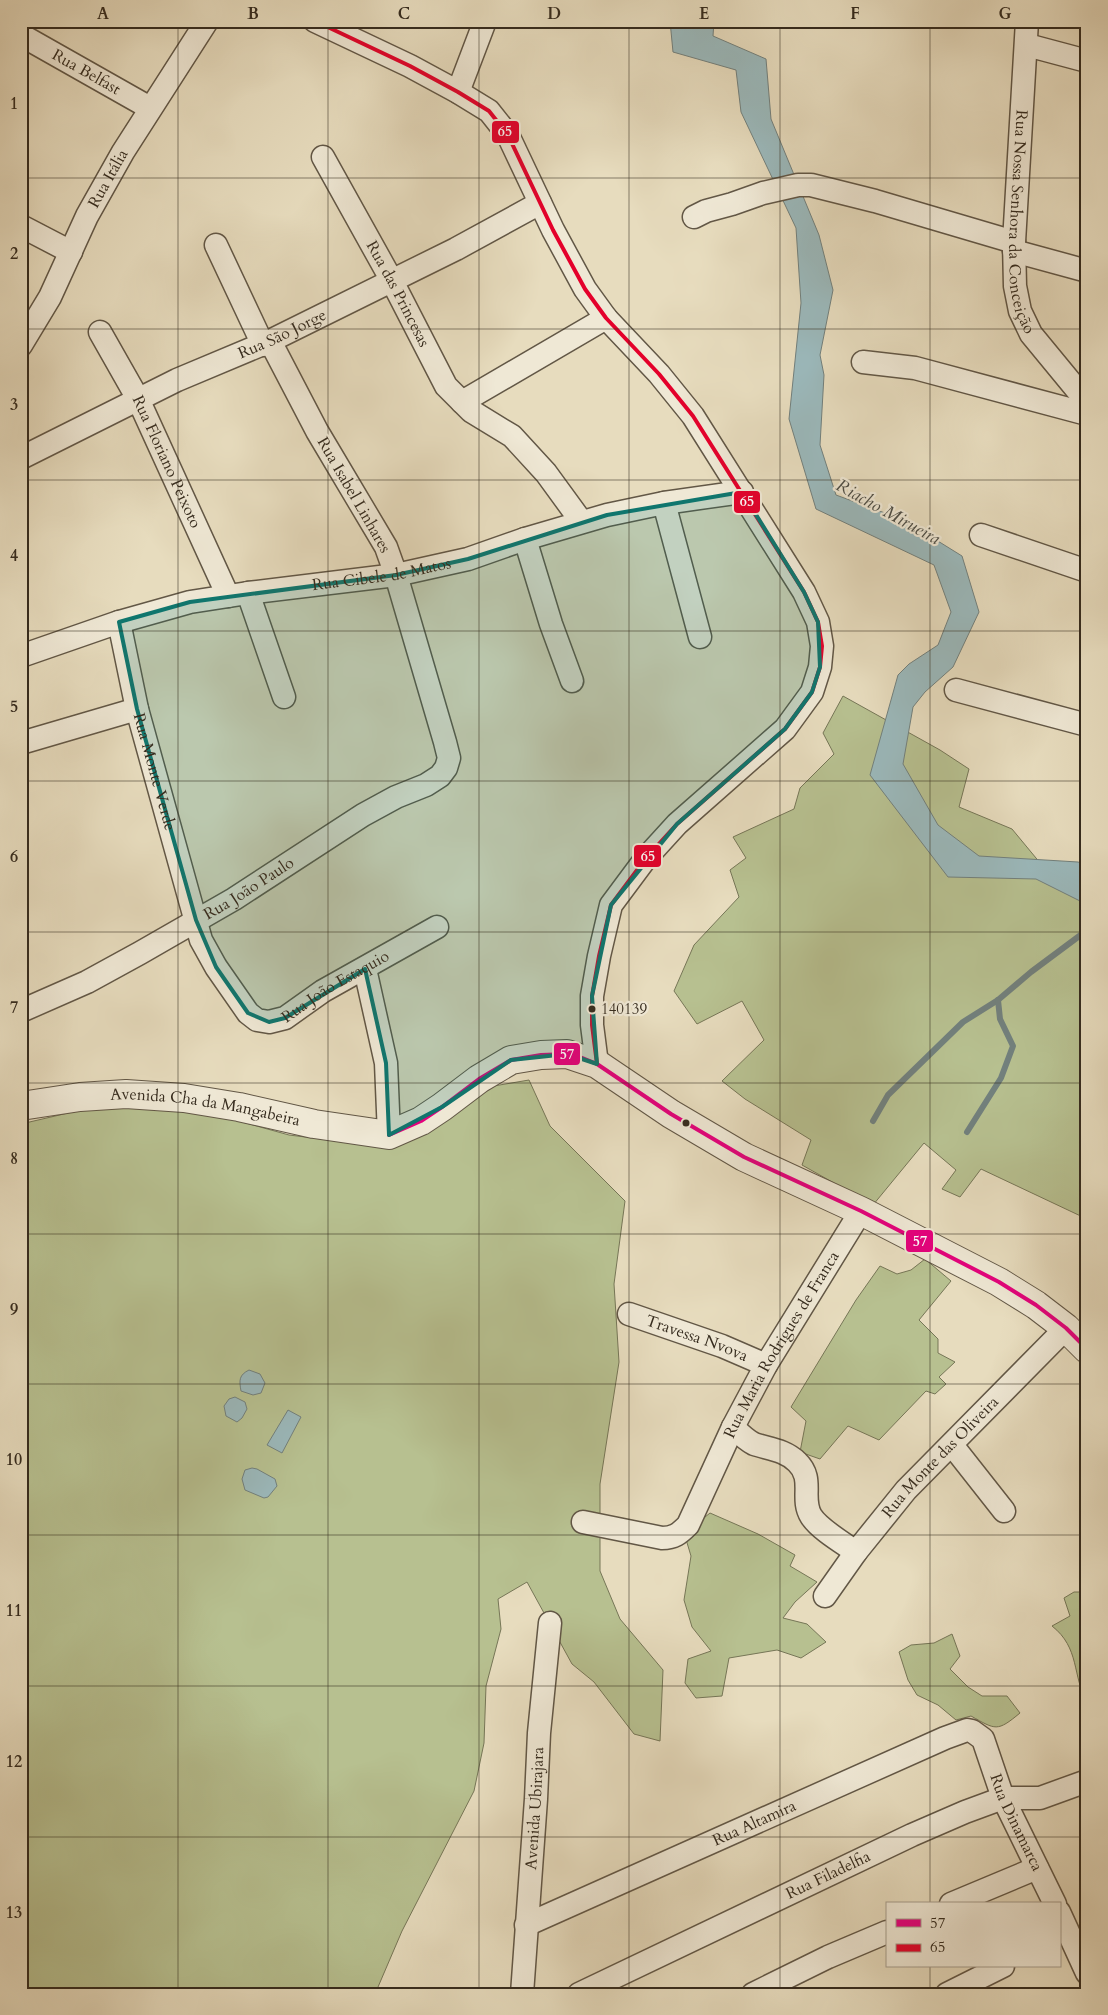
<svg xmlns="http://www.w3.org/2000/svg" width="1108" height="2015" font-family="Cardo,serif">
<rect width="100%" height="100%" fill="#e7dcbe"/>
<filter id="stains"><feTurbulence type="fractalNoise" baseFrequency=".004" numOctaves="4"/><feColorMatrix values="0 0 0 0 .2 0 0 0 0 .09 0 0 0 0 .02 0 0 0 .5 -.17"/></filter>
<radialGradient id="worn" r=".72"><stop offset=".6" stop-color="#630" stop-opacity="0"/><stop offset="1" stop-color="#630" stop-opacity=".3"/></radialGradient>
<g fill="#b7c090" stroke="#767657">
<path d="M 843,696 L 940,750 L 969,769 L 959,807 L 1012,829 L 1060,887 L 1087,890 L 1087,1219 L 981,1169 L 960,1197 L 942,1189 L 956,1170 L 924,1143 L 873,1205 L 802,1165 L 811,1140 L 745,1099 L 722,1081 L 764,1040 L 742,1001 L 697,1024 L 674,991 L 694,945 L 739,897 L 730,870 L 746,858 L 733,837 L 794,809 L 800,788 L 834,754 L 823,733 Z"/>
<path d="M 529,1080 L 550,1126 L 625,1201 L 614,1284 L 619,1362 L 600,1484 L 600,1571 L 620,1619 L 663,1670 L 660,1741 L 634,1734 L 594,1682 L 572,1664 L 527,1582 L 498,1599 L 501,1629 L 486,1686 L 484,1743 L 474,1791 L 402,1931 L 375,1994 L 21,1994 L 21,1124 L 145,1095 L 289,1135 L 362,1144 L 441,1095 Z"/>
<path d="M 925,1259 L 951,1281 L 919,1320 L 938,1339 L 938,1353 L 955,1362 L 939,1377 L 946,1384 L 935,1394 L 926,1391 L 879,1440 L 848,1426 L 820,1459 L 800,1452 L 806,1421 L 791,1407 L 856,1300 L 880,1266 L 897,1274 L 911,1270 Z"/>
<path d="M 710,1513 L 758,1534 L 795,1555 L 790,1566 L 817,1582 L 795,1602 L 783,1618 L 807,1624 L 826,1642 L 801,1658 L 777,1650 L 729,1658 L 722,1696 L 696,1698 L 685,1683 L 688,1659 L 711,1651 L 692,1627 L 684,1600 L 691,1556 L 685,1536 L 695,1525 Z"/>
<path d="M 1074,1592 L 1087,1592 L 1087,1703 C 1072,1675 1080,1648 1052,1626 L 1070,1616 L 1064,1598 Z"/>
<path d="M 952,1634 L 960,1656 L 950,1669 L 968,1687 L 982,1696 L 1007,1696 L 1020,1713 C 997,1732 996,1730 971,1716 L 956,1720 L 938,1705 L 917,1695 L 908,1680 L 899,1652 L 911,1645 L 934,1643 Z"/>
</g>
<g fill="#9bb9bc" stroke="#72807d">
<path d="M 670,21 L 714,21 L 713,36 L 766,59 L 771,119 L 819,235 L 833,290 L 820,355 L 824,375 L 820,445 L 836,495 L 904,520 L 962,556 L 979,612 L 953,667 L 925,692 L 913,707 L 903,764 L 938,825 L 979,856 L 1078,862 L 1087,865 L 1087,907 L 1084,903 L 1036,879 L 948,877 L 870,775 L 898,675 L 909,664 L 938,645 L 951,612 L 934,565 L 816,509 L 789,419 L 801,303 L 796,228 L 741,112 L 736,70 L 673,52 Z"/>
<path d="M 249,1370 L 260,1374 L 265,1383 L 261,1393 L 253,1395 L 241,1391 C 239,1380 239,1375 249,1370 Z"/>
<path d="M 235,1397 L 245,1402 L 247,1409 L 242,1418 L 237,1422 L 226,1416 L 224,1406 L 229,1399 Z"/>
<path d="M 288,1410 L 301,1417 L 282,1453 L 267,1445 Z"/>
<path d="M 252,1468 L 257,1469 L 275,1479 L 277,1486 L 268,1497 L 264,1498 L 245,1490 L 242,1479 L 245,1470 Z"/>
</g>
<g fill="none" stroke-linecap="round" stroke-linejoin="round">
<g stroke="#72807d" stroke-width="6">
<path d="M 873,1121 L 888,1095 L 963,1022 L 998,1000 L 1031,972 L 1082,934 L 1087,926"/>
<path d="M 967,1132 L 1001,1078 L 1013,1046 L 1000,1019 L 998,1000"/>
</g>
<defs>
<g id="minor">
<path d="M 315,21 L 410,66 L 458,92 L 489,111 L 508,135 L 553,230 L 585,289 L 606,318 L 659,374 L 693,416 L 804,592 L 818,622 L 822,646 L 820,667 L 812,692 L 785,729 L 677,824 L 646,858 L 611,905 L 599,956 L 592,996 L 592,1025 L 597,1064"/>
<path id="s1" d="M 1027,21 L 1014,242 L 1015,286 L 1020,311 L 1031,334 L 1087,402"/>
<path id="s2" d="M 21,35 L 150,108"/>
<path d="M 1027,45 L 1087,61"/>
<path d="M 458,92 L 485,21"/>
<path id="s3" d="M 323,157 L 392,281 L 446,386 L 471,411 L 512,436 L 546,473 L 581,521"/>
<path d="M 694,217 L 706,211 L 732,204 L 763,193 L 798,185 L 811,185 L 875,201 L 1014,242"/>
<path d="M 21,226 L 71,252"/>
<path d="M 216,245 L 263,345"/>
<path d="M 1014,251 L 1087,271"/>
<path id="s4" d="M 100,332 L 138,399 L 228,596"/>
<path id="s5" d="M 21,345 L 50,297 L 87,216 L 123,152 L 207,21"/>
<path d="M 863,362 L 915,368 L 1087,414"/>
<path d="M 462,402 L 606,318"/>
<path id="s6" d="M 21,458 L 177,380 L 270,341 L 456,249 L 540,203"/>
<path d="M 664,503 L 700,637"/>
<path d="M 981,535 L 1087,571"/>
<path d="M 525,539 L 551,624 L 572,681"/>
<path d="M 248,593 L 284,697"/>
<path id="s7" d="M 119,622 L 137,709 L 201,940 L 216,967 L 248,1013 L 257,1020 L 269,1022 L 285,1018 L 323,991 L 437,927"/>
<path id="s8" d="M 21,656 L 119,622 L 190,602 L 248,593 L 396,575 L 468,559 L 525,539 L 607,515 L 664,503 L 742,492"/>
<path d="M 956,690 L 1087,725"/>
<path d="M 21,743 L 137,709"/>
<path d="M 365,969 L 386,1063 L 389,1135"/>
<path id="s9" d="M 21,1011 L 87,982 L 140,953 L 234,899 L 363,815 L 396,797 L 426,785 L 440,776 L 446,768 L 449,758 L 445,742 L 396,575 L 386,547 L 317,431 L 270,341"/>
<path id="s10" d="M 629,1314 L 722,1346 L 766,1365"/>
<path d="M 733,1427 C 739,1433 746,1440 754,1444 C 769,1449 785,1450 797,1462 C 815,1479 800,1498 811,1516 C 819,1529 843,1543 856,1552"/>
<path d="M 952,1445 L 1004,1511"/>
<path id="s11" d="M 583,1522 L 662,1538 C 674,1538 679,1534 688,1525 L 733,1427 L 766,1365 L 861,1211"/>
<path id="s12" d="M 825,1596 L 856,1552 L 906,1490 L 1066,1328"/>
<path d="M 951,1904 L 1037,1868"/>
<path d="M 1059,1912 L 1087,1973"/>
<path id="s13" d="M 526,1925 L 945,1738 L 967,1730 L 972,1731 L 983,1739 L 1003,1798 L 1055,1904"/>
<path id="s14" d="M 522,1994 L 536,1799 L 539,1733 L 550,1623"/>
<path id="s15" d="M 579,1994 L 912,1835 L 965,1812 L 1003,1798 L 1040,1798 L 1087,1781"/>
<path d="M 753,1994 L 828,1957 L 887,1932"/>
<path d="M 947,1994 L 1003,1966"/>
</g>
<g id="tertiary">
<path id="s16" d="M 21,1106 L 80,1097 L 126,1094 L 184,1098 L 239,1107 L 314,1124 L 389,1135 L 421,1121 L 442,1107 L 479,1079 L 511,1060 L 541,1055 L 567,1054 L 597,1064 L 671,1114 L 744,1157 L 861,1211 L 999,1282 L 1036,1305 L 1066,1328 L 1087,1349"/>
</g>
</defs>
<use href="#minor" stroke="#625746" stroke-width="25"/>
<use href="#tertiary" stroke="#625746" stroke-width="30"/>
<use href="#minor" stroke="#efe8d5" stroke-width="22"/>
<use href="#tertiary" stroke="#efe8d5" stroke-width="28"/>
<defs>
<path id="bus-1" d="M 389,1135 L 421,1121 L 442,1107 L 479,1079 L 511,1060 L 541,1055 L 567,1054 L 580,1057 L 597,1064 L 671,1114 L 744,1157 L 861,1211 L 999,1282 L 1036,1305 L 1066,1328 L 1087,1349"/>
<path id="bus-2" d="M 315,21 L 410,66 L 458,92 L 489,111 L 508,135 L 553,230 L 585,289 L 606,318 L 659,374 L 693,416 L 804,592 L 818,622 L 822,646 L 820,667 L 812,692 L 785,729 L 677,824 L 646,858 L 611,905 L 599,956 L 592,996 L 592,1025 L 597,1064"/>
</defs>
<use href="#bus-1" stroke="#efe8d5" stroke-width="8"/>
<use href="#bus-2" stroke="#efe8d5" stroke-width="8"/>
<use href="#bus-1" stroke="#e5007d" stroke-width="4"/>
<use href="#bus-2" stroke="#e4002b" stroke-width="4"/>
</g>
<path fill="#0f766e" fill-opacity="0.2" stroke="#0f766e" stroke-width="4" stroke-linejoin="round" d="M 742,492 L 804,592 L 818,622 L 820,667 L 812,692 L 785,729 L 677,824 L 611,905 L 592,996 L 597,1064 L 567,1054 L 511,1060 L 442,1107 L 389,1135 L 386,1063 L 365,969 L 285,1018 L 269,1022 L 248,1013 L 216,967 L 196,920 L 137,709 L 119,622 L 190,602 L 396,575 L 468,559 L 607,515 Z"/>
<path fill="none" stroke="#352b1e" stroke-width="1" stroke-opacity="0.55" d="M 178,21 L 178,1994M 328,21 L 328,1994M 479,21 L 479,1994M 629,21 L 629,1994M 780,21 L 780,1994M 930,21 L 930,1904M 21,178 L 1087,178M 21,329 L 1087,329M 21,480 L 1087,480M 21,631 L 1087,631M 21,781 L 1087,781M 21,932 L 1087,932M 21,1083 L 1087,1083M 21,1234 L 1087,1234M 21,1384 L 1087,1384M 21,1535 L 1087,1535M 21,1686 L 1087,1686M 21,1837 L 1087,1837M 930,1966 L 930,1994"/>
<g fill="#352b1e" stroke="#efe8d5" stroke-width="2">
<circle cx="592" cy="1009" r="4.5"/>
<circle cx="686" cy="1123" r="4.5"/>
</g>
<g text-anchor="middle" dominant-baseline="central" stroke-width="4.5" stroke-linejoin="round" paint-order="stroke">
<g font-size="15" fill="#352b1e" stroke="#efe8d5" text-anchor="start">
<text x="601" y="1009">140139</text>
</g>
<g font-size="16" fill="#352b1e" stroke="#efe8d5">
<text stroke="none"><textPath href="#s2" startOffset="75">Rua Belfast</textPath></text>
<text stroke="none"><textPath href="#s5" startOffset="188">Rua Itália</textPath></text>
<text stroke="none"><textPath href="#s1" startOffset="202">Rua Nossa Senhora da Conceição</textPath></text>
<text stroke="none"><textPath href="#s3" startOffset="156">Rua das Princesas</textPath></text>
<text stroke="none"><textPath href="#s6" startOffset="289">Rua São Jorge</textPath></text>
<text stroke="none"><textPath href="#s4" startOffset="146">Rua Floriano Peixoto</textPath></text>
<text transform="translate(354 495) rotate(60)">Rua Isabel Linhares</text>
<text stroke="none"><textPath href="#s8" startOffset="371">Rua Cibele de Matos</textPath></text>
<text stroke="none"><textPath href="#s7" startOffset="154">Rua Monte Verde</textPath></text>
<text stroke="none"><textPath href="#s9" startOffset="259">Rua João Paulo</textPath></text>
<text stroke="none"><textPath href="#s7" startOffset="515">Rua João Estaquio</textPath></text>
<text stroke="none"><textPath href="#s16" startOffset="186">Avenida Cha da Mangabeira</textPath></text>
<text stroke="none"><textPath href="#s10" startOffset="72">Travessa Nvova</textPath></text>
<text stroke="none"><textPath href="#s11" startOffset="314">Rua Maria Rodrigues de Franca</textPath></text>
<text stroke="none"><textPath href="#s12" startOffset="181">Rua Monte das Oliveira</textPath></text>
<text stroke="none"><textPath href="#s14" startOffset="186">Avenida Ubirajara</textPath></text>
<text stroke="none"><textPath href="#s13" startOffset="591">Rua Dinamarca</textPath></text>
<text stroke="none"><textPath href="#s13" startOffset="250">Rua Altamira</textPath></text>
<text stroke="none"><textPath href="#s15" startOffset="276">Rua Filadelfia</textPath></text>
</g>
<g font-size="18" font-style="italic" fill="#4e4e46" stroke="#efe8d5">
<text transform="translate(888 512) rotate(29)">Riacho Mirueira</text>
</g>
</g>
<g stroke="#efe8d5" stroke-width="2">
<rect x="491" y="120" width="29" height="24" rx="5" fill="#e4002b"/>
<rect x="733" y="490" width="28" height="24" rx="5" fill="#e4002b"/>
<rect x="633" y="844" width="29" height="24" rx="5" fill="#e4002b"/>
<rect x="553" y="1042" width="28" height="24" rx="5" fill="#e5007d"/>
<rect x="905" y="1229" width="29" height="24" rx="5" fill="#e5007d"/>
</g>
<g font-size="14" text-anchor="middle" font-weight="bold" fill="#fff">
<text x="505" y="136">65</text>
<text x="747" y="506">65</text>
<text x="648" y="861">65</text>
<text x="567" y="1059">57</text>
<text x="920" y="1246">57</text>
</g>
<rect width="1108" height="2015" fill="none" stroke="#e7dcbe" stroke-width="55"/>
<rect x="886" y="1902" width="175" height="65" fill="#efe8d5" stroke="#a59c8c"/>
<rect x="896" y="1919" width="25" height="8" fill="#e5007d" stroke="#a59c8c"/>
<text x="930" y="1928" font-size="15" fill="#352b1e">57</text>
<rect x="896" y="1944" width="25" height="8" fill="#e4002b" stroke="#a59c8c"/>
<text x="930" y="1952" font-size="15" fill="#352b1e">65</text>
<rect x="28" y="28" width="1052" height="1960" fill="none" stroke="#352b1e" stroke-width="2"/>
<g font-size="16" text-anchor="middle" font-weight="bold" fill="#352b1e">
<text x="103" y="19">A</text>
<text x="253" y="19">B</text>
<text x="404" y="19">C</text>
<text x="554" y="19">D</text>
<text x="704" y="19">E</text>
<text x="855" y="19">F</text>
<text x="1005" y="19">G</text>
<text x="14" y="109">1</text>
<text x="14" y="259">2</text>
<text x="14" y="410">3</text>
<text x="14" y="561">4</text>
<text x="14" y="712">5</text>
<text x="14" y="862">6</text>
<text x="14" y="1013">7</text>
<text x="14" y="1164">8</text>
<text x="14" y="1315">9</text>
<text x="14" y="1465">10</text>
<text x="14" y="1616">11</text>
<text x="14" y="1767">12</text>
<text x="14" y="1918">13</text>
</g>
<rect width="100%" height="100%" filter="url(#stains)"/>
<rect width="100%" height="100%" fill="url(#worn)"/>
</svg>
